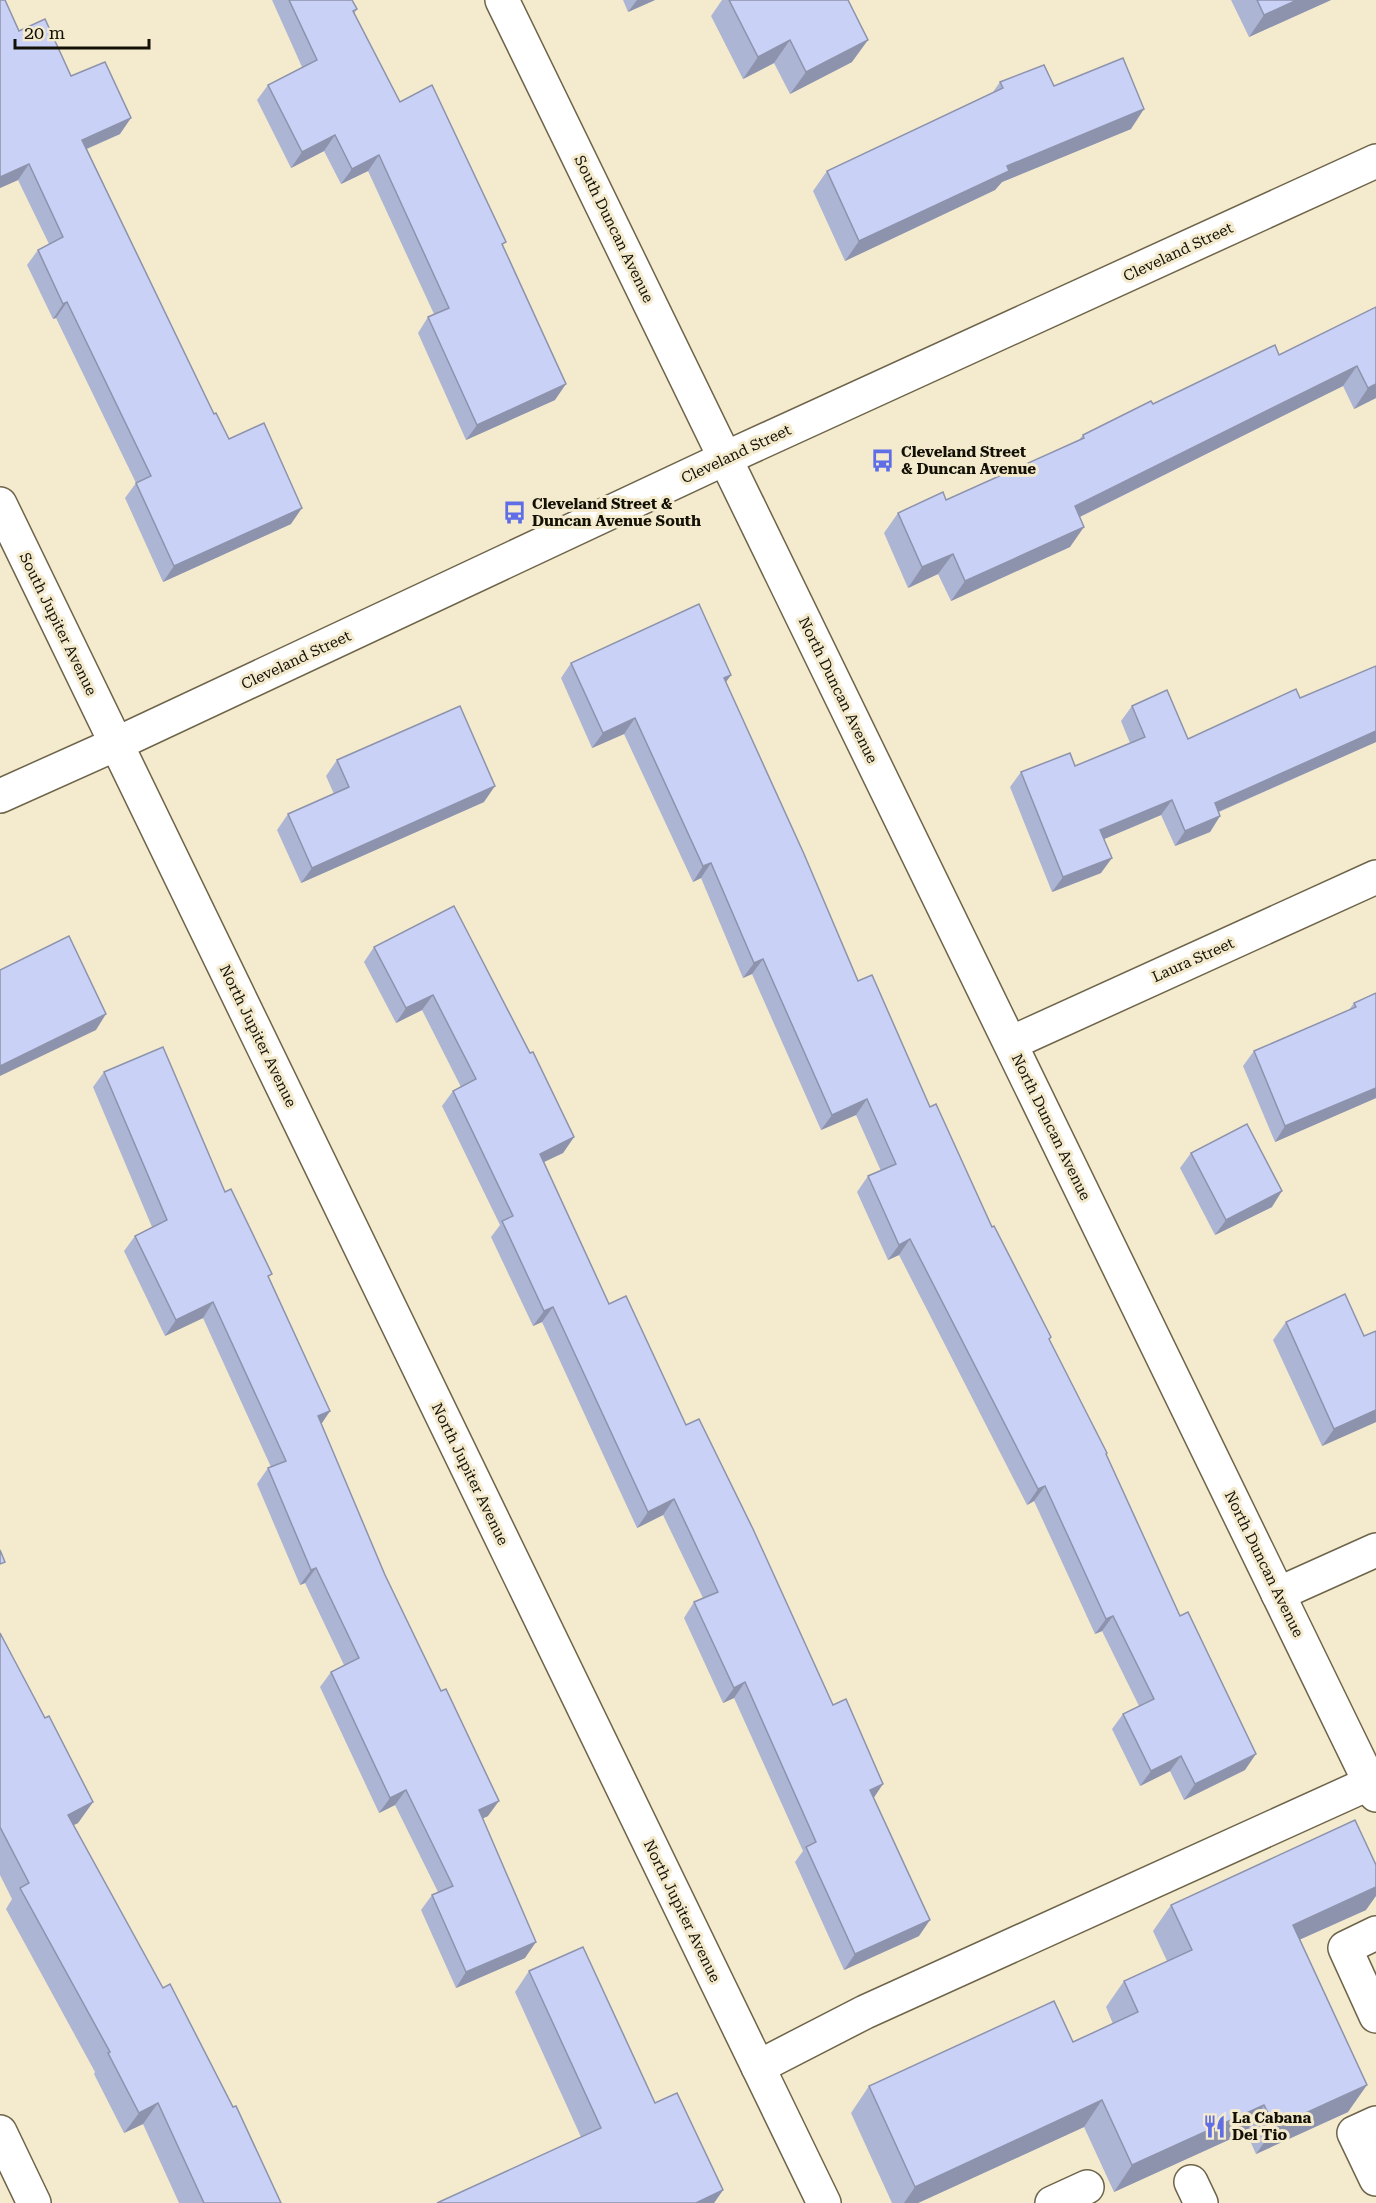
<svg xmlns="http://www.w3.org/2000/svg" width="1376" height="2203" font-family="'Roboto Serif',serif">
<rect width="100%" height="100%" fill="#f4eacd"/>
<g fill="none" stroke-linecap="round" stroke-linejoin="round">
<defs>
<g id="minor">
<path d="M 502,0 L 1376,1795"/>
<path d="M 0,504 L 824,2203"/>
<path d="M 0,796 L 116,744 L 726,458 L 1376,161"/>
<path d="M 1011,1043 L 1376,877"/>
<path d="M 1278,1594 L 1376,1550"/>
<path d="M 1376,1933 L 1345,1948 L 1376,2016"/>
<path d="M 758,2067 L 865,2012 L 1370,1783"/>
<path d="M 1376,2123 L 1354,2133 L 1376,2179"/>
<path d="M 0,2132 L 34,2203"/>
<path d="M 1191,2182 L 1201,2203"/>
<path d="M 1052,2203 L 1087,2187"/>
</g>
</defs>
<use href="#minor" stroke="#6d644a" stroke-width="36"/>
<use href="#minor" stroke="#fff" stroke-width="33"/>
</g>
<g fill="#adb5d4">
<path d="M 0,0 L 19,31 L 71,76 L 120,134 L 87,149 L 214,414 L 229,439 L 291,524 L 163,582 L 125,498 L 136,483 L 56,318 L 53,319 L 27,265 L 38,250 L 49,244 L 18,180 L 0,188 Z"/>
<path d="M 272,0 L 352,0 L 357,9 L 354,14 L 400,102 L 503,246 L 555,400 L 466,440 L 418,333 L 428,317 L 434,314 L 368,171 L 341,184 L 324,151 L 291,168 L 257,100 L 268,85 L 302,67 Z"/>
<path d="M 623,0 L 655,0 L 628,12 Z"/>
<path d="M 722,0 L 848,0 L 852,62 L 790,94 L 774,63 L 743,79 L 711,16 Z"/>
<path d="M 1231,0 L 1331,0 L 1249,37 Z"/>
<path d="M 1000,82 L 1054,86 L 1131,129 L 1002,182 L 995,190 L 845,261 L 813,191 L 827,171 L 993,92 Z"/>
<path d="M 1376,307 L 1376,398 L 1354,409 L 1343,386 L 1080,517 L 1070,547 L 951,601 L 938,574 L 908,588 L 884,533 L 898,513 L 946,500 L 1079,440 L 1083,435 L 1153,404 L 1279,355 Z"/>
<path d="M 571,663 L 731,675 L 726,682 L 858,981 L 930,1107 L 992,1227 L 1106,1455 L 1245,1770 L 1184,1800 L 1170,1771 L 1140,1786 L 1112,1729 L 1123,1714 L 1139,1706 L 1102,1631 L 1095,1634 L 1034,1501 L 1027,1505 L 899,1255 L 888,1260 L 857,1192 L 868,1176 L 881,1171 L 856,1115 L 821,1130 L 752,974 L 743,978 L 701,878 L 693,882 L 624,734 L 592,748 L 561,678 Z"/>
<path d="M 1376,666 L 1376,742 L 1219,812 L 1220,816 L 1210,832 L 1175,846 L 1161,815 L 1104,839 L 1101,873 L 1052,892 L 1010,787 L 1021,772 L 1075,766 L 1130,743 L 1121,721 L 1132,706 L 1188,739 L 1300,698 Z"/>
<path d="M 337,760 L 484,802 L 301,883 L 277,830 L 288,814 L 334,794 L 326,776 Z"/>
<path d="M 454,906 L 574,1137 L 563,1153 L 544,1162 L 609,1304 L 686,1425 L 873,1798 L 919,1936 L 844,1970 L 795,1862 L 803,1851 L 734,1698 L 723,1703 L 684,1618 L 694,1602 L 703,1598 L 663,1515 L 637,1528 L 542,1322 L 533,1326 L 491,1237 L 500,1225 L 442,1106 L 453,1091 L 461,1087 L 422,1010 L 396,1023 L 364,962 L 374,947 Z"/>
<path d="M 1376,993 L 1376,1098 L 1275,1142 L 1243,1066 L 1254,1051 L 1349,1010 L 1354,1003 Z"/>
<path d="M 104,1072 L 225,1192 L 269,1278 L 330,1411 L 321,1424 L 488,1816 L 483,1818 L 525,1958 L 456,1988 L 421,1910 L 432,1895 L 438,1892 L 395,1805 L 379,1813 L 320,1687 L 331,1672 L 344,1665 L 305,1583 L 300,1585 L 257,1484 L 268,1468 L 271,1467 L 203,1318 L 165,1336 L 124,1251 L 135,1236 L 152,1227 L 93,1087 Z"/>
<path d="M 1191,1153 L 1272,1207 L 1215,1235 L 1180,1168 Z"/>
<path d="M 1286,1322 L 1364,1336 L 1376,1422 L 1322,1446 L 1273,1340 Z"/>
<path d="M 0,1633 L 45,1718 L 93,1802 L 78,1823 L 73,1825 L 281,2203 L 179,2203 L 143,2124 L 124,2133 L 94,2074 L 95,2072 L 6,1909 L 12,1899 L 0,1875 Z"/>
<path d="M 1171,1905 L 1366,1910 L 1299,1940 L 1348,2112 L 1256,2154 L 1246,2132 L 1114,2192 L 1084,2127 L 918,2203 L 892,2203 L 851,2113 L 869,2086 L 1073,2042 L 1113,2024 L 1106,2007 L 1124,1981 L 1167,1961 L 1153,1931 Z"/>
<path d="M 529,1971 L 655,2103 L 723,2190 L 714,2203 L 437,2203 L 581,2137 L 515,1992 Z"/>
</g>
<g fill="#8d93ac">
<path d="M 637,0 L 655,0 L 628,12 Z"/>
<path d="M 1297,0 L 1331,0 L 1249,37 L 1264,15 Z"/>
<path d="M 790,40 L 774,63 L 743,79 L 758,57 Z"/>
<path d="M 868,40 L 852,62 L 790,94 L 806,72 Z"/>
<path d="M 1144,109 L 1131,129 L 1002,182 L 995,190 L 845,261 L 859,241 L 1007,166 Z"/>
<path d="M 131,118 L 120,134 L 72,155 L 82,140 Z"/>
<path d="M 335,135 L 324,151 L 291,168 L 302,152 Z"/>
<path d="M 379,155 L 368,171 L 341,184 L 352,169 Z"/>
<path d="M 29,164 L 18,180 L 0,188 L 0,177 Z"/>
<path d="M 67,302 L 56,318 L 53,319 L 63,304 Z"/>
<path d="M 1357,366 L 1343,386 L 1061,526 L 1075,506 Z"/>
<path d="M 566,384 L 555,400 L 466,440 L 477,425 Z"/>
<path d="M 1376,384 L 1376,398 L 1354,409 L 1368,388 Z"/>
<path d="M 302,508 L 291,524 L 163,582 L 174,566 Z"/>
<path d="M 1084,527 L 1070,547 L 951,601 L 965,581 Z"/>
<path d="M 953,554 L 938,574 L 908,588 L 922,567 Z"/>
<path d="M 731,675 L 720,690 L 724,678 Z"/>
<path d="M 635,718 L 624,734 L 592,748 L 603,733 Z"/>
<path d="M 1376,731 L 1376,742 L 1204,818 L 1215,803 Z"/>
<path d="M 495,786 L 484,802 L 301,883 L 312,868 Z"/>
<path d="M 1172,800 L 1161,815 L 1090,845 L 1100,830 Z"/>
<path d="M 1220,816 L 1210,832 L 1175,846 L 1185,831 Z"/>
<path d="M 1112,858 L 1101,873 L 1052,892 L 1063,877 Z"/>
<path d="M 711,863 L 701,878 L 693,882 L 703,866 Z"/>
<path d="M 763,959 L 752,974 L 743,978 L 754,963 Z"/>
<path d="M 433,995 L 422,1010 L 396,1023 L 406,1008 Z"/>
<path d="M 106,1014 L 96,1030 L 0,1076 L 0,1066 Z"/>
<path d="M 1376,1088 L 1376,1098 L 1275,1142 L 1285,1126 Z"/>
<path d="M 867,1099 L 856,1115 L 821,1130 L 832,1115 Z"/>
<path d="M 574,1137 L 563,1153 L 529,1169 L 540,1154 Z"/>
<path d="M 1282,1191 L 1272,1207 L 1215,1235 L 1226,1220 Z"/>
<path d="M 910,1239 L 899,1255 L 888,1260 L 899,1245 Z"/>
<path d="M 213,1302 L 203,1318 L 165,1336 L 176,1320 Z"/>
<path d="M 553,1307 L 542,1322 L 533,1326 L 544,1311 Z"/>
<path d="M 1376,1410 L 1376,1422 L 1322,1446 L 1334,1429 Z"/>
<path d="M 330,1411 L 320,1426 L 318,1416 Z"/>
<path d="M 1045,1486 L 1034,1501 L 1027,1505 L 1038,1489 Z"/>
<path d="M 674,1499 L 663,1515 L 637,1528 L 648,1512 Z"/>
<path d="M 316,1568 L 305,1583 L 300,1585 L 311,1570 Z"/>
<path d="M 1113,1616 L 1102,1631 L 1095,1634 L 1106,1619 Z"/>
<path d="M 745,1682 L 734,1698 L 723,1703 L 734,1688 Z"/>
<path d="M 1256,1754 L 1245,1770 L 1184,1800 L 1195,1784 Z"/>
<path d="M 1181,1756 L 1170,1771 L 1140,1786 L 1151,1771 Z"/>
<path d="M 883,1784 L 873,1799 L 870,1790 Z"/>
<path d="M 406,1790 L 395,1805 L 379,1813 L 390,1798 Z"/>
<path d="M 499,1801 L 488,1816 L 469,1825 L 479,1810 Z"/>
<path d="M 93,1802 L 78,1823 L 53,1836 L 68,1815 Z"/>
<path d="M 1376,1887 L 1376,1896 L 1366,1910 L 1274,1951 L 1293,1925 Z"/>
<path d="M 930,1920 L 919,1936 L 844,1970 L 855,1954 Z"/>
<path d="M 536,1942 L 525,1958 L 456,1988 L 466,1972 Z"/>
<path d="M 1367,2085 L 1348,2112 L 1256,2154 L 1275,2127 Z"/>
<path d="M 1102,2100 L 1084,2127 L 918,2203 L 904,2203 L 915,2187 Z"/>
<path d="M 158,2103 L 143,2124 L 124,2133 L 139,2113 Z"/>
<path d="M 1264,2105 L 1246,2132 L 1114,2192 L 1132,2165 Z"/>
<path d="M 723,2190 L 714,2203 L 696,2203 Z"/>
</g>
<g fill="#c9d2f6" stroke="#8d93ac" stroke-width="1.5">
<path d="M 0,0 L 5,0 L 19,31 L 45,19 L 71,76 L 105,62 L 131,118 L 82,140 L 214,414 L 216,413 L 229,439 L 264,423 L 302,508 L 174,566 L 136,483 L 151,476 L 67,302 L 63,304 L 38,250 L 63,237 L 29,164 L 0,177 Z"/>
<path d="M 289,0 L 352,0 L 357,9 L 353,11 L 400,102 L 432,85 L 506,242 L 502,244 L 566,384 L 477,425 L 428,317 L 449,308 L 379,155 L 352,169 L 335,135 L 302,152 L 268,85 L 317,60 Z"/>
<path d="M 729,0 L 848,0 L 868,40 L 806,72 L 790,40 L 758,57 Z"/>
<path d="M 1257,0 L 1297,0 L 1264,15 Z"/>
<path d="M 1123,58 L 1144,109 L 1007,166 L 1009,171 L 859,241 L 827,171 L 1003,88 L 1000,82 L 1044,65 L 1054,86 Z"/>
<path d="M 1376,307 L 1376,384 L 1368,388 L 1357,366 L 1075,506 L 1084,527 L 965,581 L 953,554 L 922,567 L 898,513 L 943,492 L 946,500 L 1084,438 L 1083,435 L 1151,401 L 1153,404 L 1275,345 L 1279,355 Z"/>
<path d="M 699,604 L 731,675 L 724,678 L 804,854 L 858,981 L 872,975 L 930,1107 L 936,1104 L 992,1227 L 994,1226 L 1051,1337 L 1049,1339 L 1107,1453 L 1106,1454 L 1180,1616 L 1188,1612 L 1256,1754 L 1195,1784 L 1181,1756 L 1151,1771 L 1123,1714 L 1154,1699 L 1113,1616 L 1106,1619 L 1045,1486 L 1038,1489 L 910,1239 L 899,1245 L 868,1176 L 896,1164 L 867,1099 L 832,1115 L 763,959 L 754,963 L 711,863 L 703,866 L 635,718 L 603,733 L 571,663 Z"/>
<path d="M 1376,666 L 1376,731 L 1215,803 L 1220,816 L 1185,831 L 1172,800 L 1100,830 L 1112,858 L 1063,877 L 1021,772 L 1070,753 L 1075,766 L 1145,737 L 1132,706 L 1167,690 L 1188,739 L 1296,689 L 1300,698 Z"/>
<path d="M 460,706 L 495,786 L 312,868 L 288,814 L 349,787 L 337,760 Z"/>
<path d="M 454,906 L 530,1053 L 533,1052 L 574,1137 L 540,1154 L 609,1304 L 626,1296 L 686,1425 L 699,1419 L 753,1529 L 833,1705 L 846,1699 L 883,1784 L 870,1790 L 930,1920 L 855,1954 L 806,1847 L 816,1842 L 745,1682 L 734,1688 L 694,1602 L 718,1592 L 674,1499 L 648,1512 L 553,1307 L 544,1311 L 502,1221 L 513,1216 L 453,1091 L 476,1079 L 433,995 L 406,1008 L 374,947 Z"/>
<path d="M 69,936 L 106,1014 L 0,1066 L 0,970 Z"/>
<path d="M 1376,993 L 1376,1088 L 1285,1126 L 1254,1051 L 1356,1007 L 1354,1003 Z"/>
<path d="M 163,1047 L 225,1192 L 231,1189 L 272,1274 L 268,1276 L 330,1411 L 318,1416 L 385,1575 L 441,1691 L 446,1689 L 499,1801 L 479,1810 L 536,1942 L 466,1972 L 432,1895 L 453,1886 L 406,1790 L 390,1798 L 331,1672 L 359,1658 L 316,1568 L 311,1570 L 268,1468 L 286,1461 L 213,1302 L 176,1320 L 135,1236 L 167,1220 L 104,1072 Z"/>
<path d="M 1247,1124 L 1282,1191 L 1226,1220 L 1191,1153 Z"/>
<path d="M 1345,1294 L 1364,1336 L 1376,1331 L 1376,1410 L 1334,1429 L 1286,1322 Z"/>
<path d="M 0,1550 L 5,1562 L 0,1564 Z"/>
<path d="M 0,1633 L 45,1718 L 49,1716 L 93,1802 L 68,1815 L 163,1988 L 170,1984 L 233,2107 L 236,2106 L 281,2203 L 204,2203 L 158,2103 L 139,2113 L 108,2053 L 110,2052 L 20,1888 L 29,1883 L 0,1827 Z"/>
<path d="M 1355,1820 L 1376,1865 L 1376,1887 L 1293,1925 L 1367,2085 L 1275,2127 L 1264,2105 L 1132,2165 L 1102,2100 L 915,2187 L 869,2086 L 1054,2001 L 1073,2042 L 1138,2012 L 1124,1981 L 1192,1950 L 1171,1905 Z"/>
<path d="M 583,1947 L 655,2103 L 677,2093 L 723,2190 L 696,2203 L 437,2203 L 601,2128 L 529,1971 Z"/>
</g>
<defs>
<symbol id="bus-bare" viewBox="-9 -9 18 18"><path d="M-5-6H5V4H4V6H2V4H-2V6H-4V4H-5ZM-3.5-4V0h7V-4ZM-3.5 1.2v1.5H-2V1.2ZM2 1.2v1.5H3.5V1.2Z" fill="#5f6ee6" stroke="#f4eacd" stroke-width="2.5" paint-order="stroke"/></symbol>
<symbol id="restaurant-bare" viewBox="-9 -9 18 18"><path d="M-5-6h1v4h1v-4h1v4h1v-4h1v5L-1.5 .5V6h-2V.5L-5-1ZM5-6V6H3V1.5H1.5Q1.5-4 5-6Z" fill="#5f6ee6" stroke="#f4eacd" stroke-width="2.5" paint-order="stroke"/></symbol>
</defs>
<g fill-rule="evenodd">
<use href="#bus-bare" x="866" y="444" width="33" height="33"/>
<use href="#bus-bare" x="498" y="496" width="33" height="33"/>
<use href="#restaurant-bare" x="1198" y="2110" width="33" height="33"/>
</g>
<g text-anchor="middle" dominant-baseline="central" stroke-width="6" stroke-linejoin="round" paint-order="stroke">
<g font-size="15" fill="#131006" stroke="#f4eacd">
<text transform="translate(614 229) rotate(64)">South Duncan Avenue</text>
<text transform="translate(1178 252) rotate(-25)">Cleveland Street</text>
<text transform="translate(736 454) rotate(-25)">Cleveland Street</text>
<text transform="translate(58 624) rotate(64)">South Jupiter Avenue</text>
<text transform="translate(296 660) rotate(-25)">Cleveland Street</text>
<text transform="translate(838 690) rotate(64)">North Duncan Avenue</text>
<text transform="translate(1193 960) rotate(-24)">Laura Street</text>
<text transform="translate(258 1036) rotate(64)">North Jupiter Avenue</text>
<text transform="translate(1051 1127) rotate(64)">North Duncan Avenue</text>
<text transform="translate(470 1474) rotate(64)">North Jupiter Avenue</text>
<text transform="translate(1264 1564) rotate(64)">North Duncan Avenue</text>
<text transform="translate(682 1911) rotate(64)">North Jupiter Avenue</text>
</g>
<g font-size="15" font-weight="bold" fill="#131006" stroke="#f4eacd" text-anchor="start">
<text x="901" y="452">Cleveland Street<tspan x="901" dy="17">&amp; Duncan Avenue</tspan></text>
<text x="532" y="504">Cleveland Street &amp;<tspan x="532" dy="17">Duncan Avenue South</tspan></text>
<text x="1232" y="2118">La Cabana<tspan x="1232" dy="17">Del Tio</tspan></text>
</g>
</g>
<path d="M15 39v9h134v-9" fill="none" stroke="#131006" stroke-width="3"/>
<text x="24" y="39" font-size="18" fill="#131006" stroke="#f4eacd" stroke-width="4.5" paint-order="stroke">20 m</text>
</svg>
